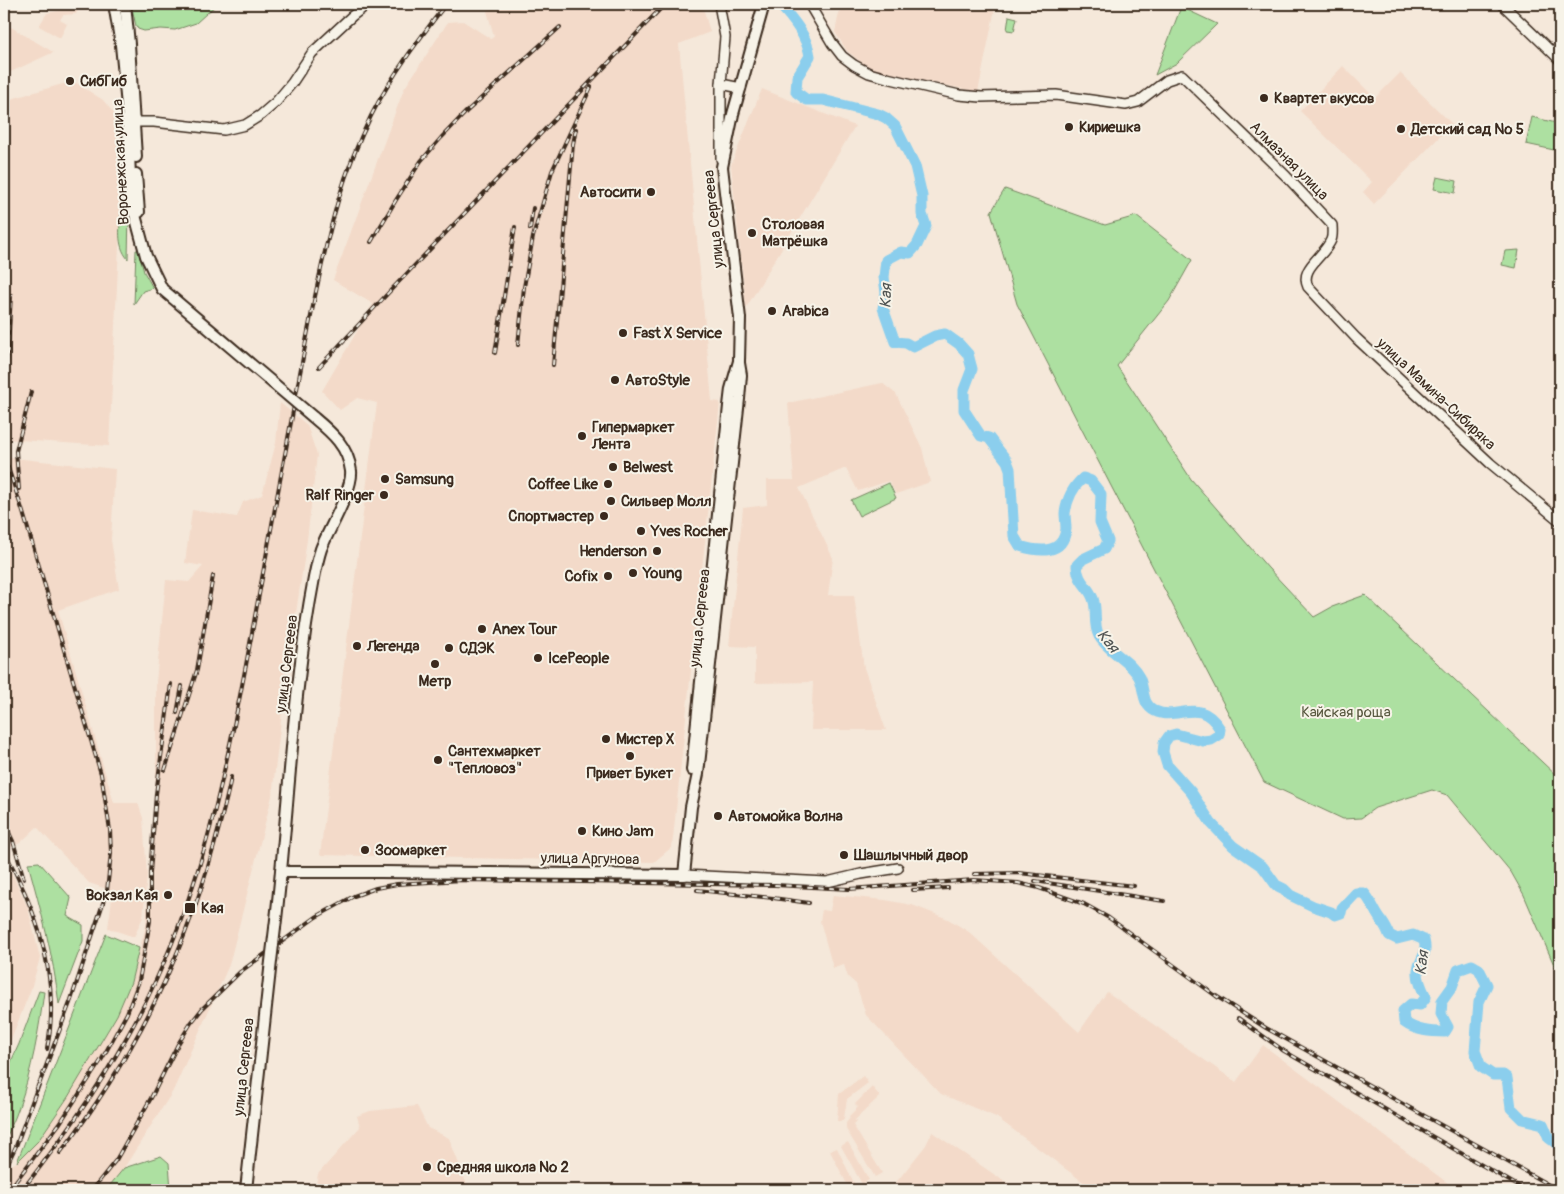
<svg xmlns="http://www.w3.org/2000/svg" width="1564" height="1194" font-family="Pangolin,sans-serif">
<rect width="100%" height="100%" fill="#f5e8da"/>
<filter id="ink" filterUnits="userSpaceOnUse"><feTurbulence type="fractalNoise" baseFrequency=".02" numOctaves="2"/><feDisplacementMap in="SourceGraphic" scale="10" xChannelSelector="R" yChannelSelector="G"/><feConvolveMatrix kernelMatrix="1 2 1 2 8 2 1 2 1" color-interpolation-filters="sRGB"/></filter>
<g filter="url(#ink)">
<g fill="#f3dac9">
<path d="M 494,4 L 702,4 L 710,32 L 679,44 L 712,401 L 720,402 L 672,847 L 654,862 L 320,855 L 377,403 L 357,398 L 340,410 L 322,391 L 373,304 L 333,280 L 404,89 L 448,22 L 463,21 L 491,39 L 494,36 L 487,11 Z"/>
<path d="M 841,4 L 996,4 L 978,92 L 876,71 L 866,66 L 847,51 L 835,32 Z"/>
<path d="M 79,8 L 76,14 L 63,15 L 60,20 L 67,24 L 60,38 L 39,26 L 47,13 L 67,9 Z"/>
<path d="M 4,23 L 53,52 L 54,52 L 4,75 Z"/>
<path d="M 1343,66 L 1375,98 L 1400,73 L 1452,124 L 1374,204 L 1363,192 L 1372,182 L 1300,111 Z"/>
<path d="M 73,81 L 103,100 L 125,127 L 109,446 L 4,439 L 4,101 Z"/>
<path d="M 762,89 L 855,126 L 746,308 L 731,165 Z"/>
<path d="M 882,383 L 896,394 L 922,448 L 930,482 L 896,494 L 889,481 L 858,491 L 846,468 L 799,488 L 833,558 L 828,595 L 854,595 L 864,668 L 886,730 L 811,730 L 813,682 L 755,683 L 755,647 L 729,646 L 743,508 L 767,505 L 767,480 L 794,480 L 788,403 Z"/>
<path d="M 280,403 L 307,425 L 317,455 L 307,540 L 285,686 L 272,796 L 229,965 L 173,1091 L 124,1168 L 106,1190 L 4,1190 L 4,1169 L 17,1162 L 38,1141 L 68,1097 L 117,1015 L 131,982 L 146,925 L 156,771 L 156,682 L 166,580 L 189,582 L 203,566 L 185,563 L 192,510 L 237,517 L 243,502 L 262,495 L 276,443 Z"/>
<path d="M 4,457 L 115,469 L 111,540 L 119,589 L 58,610 L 114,803 L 138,803 L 143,818 L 147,875 L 143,917 L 134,937 L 108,928 L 113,891 L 89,883 L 37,827 L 20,843 L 4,850 Z"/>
<path d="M 4,856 L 28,908 L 40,958 L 31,989 L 4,1057 Z"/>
<path d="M 833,895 L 885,900 L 912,905 L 948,919 L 969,932 L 1079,1032 L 1107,992 L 1236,1082 L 1263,1045 L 1457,1190 L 1094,1190 L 996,1117 L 941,1094 L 866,1015 L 856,984 L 848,977 L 844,965 L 833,968 L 820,921 L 822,910 L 830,911 Z"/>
<path d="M 863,1076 L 868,1083 L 847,1099 L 844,1118 L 842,1121 L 837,1121 L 839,1094 Z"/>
<path d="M 872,1087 L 879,1095 L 879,1097 L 855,1120 L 856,1122 L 853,1125 L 882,1173 L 875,1177 L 846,1129 L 846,1123 L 850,1118 L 849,1116 L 858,1107 L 855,1104 Z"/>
<path d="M 417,1106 L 428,1128 L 449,1138 L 469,1190 L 315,1190 L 318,1174 L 360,1127 L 357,1116 L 370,1111 Z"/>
<path d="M 932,1132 L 1017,1190 L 890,1190 L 926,1145 Z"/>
<path d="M 848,1142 L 869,1180 L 862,1184 L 841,1146 Z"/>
<path d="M 837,1148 L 855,1185 L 849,1188 L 830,1151 Z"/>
</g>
<g fill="#ade0a1" stroke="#748560">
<path d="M 131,4 L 217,4 L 196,23 L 175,30 L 161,29 L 144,31 L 138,29 L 136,26 Z"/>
<path d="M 1181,7 L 1217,24 L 1177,63 L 1155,75 Z"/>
<path d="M 1009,16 L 1017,18 L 1014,31 L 1007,30 Z"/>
<path d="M 1532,117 L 1560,124 L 1554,150 L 1526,144 Z"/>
<path d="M 1437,177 L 1457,181 L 1455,193 L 1434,189 Z"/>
<path d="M 1005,189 L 1105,225 L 1136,216 L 1192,260 L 1169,301 L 1117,366 L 1191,479 L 1268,568 L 1314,617 L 1332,607 L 1365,595 L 1560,779 L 1560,979 L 1524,895 L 1511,872 L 1447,795 L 1432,790 L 1375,808 L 1361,818 L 1343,819 L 1264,782 L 1017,304 L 991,212 Z"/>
<path d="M 126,206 L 129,211 L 128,259 C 116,245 120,227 121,210 Z"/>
<path d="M 136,250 L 138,250 L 144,272 L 153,288 L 143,291 L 134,304 Z"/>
<path d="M 1519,250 L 1516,268 L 1502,265 L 1505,251 Z"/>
<path d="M 889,483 L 896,498 L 859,516 L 851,500 Z"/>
<path d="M 39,862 L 71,898 L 67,916 L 83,925 L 83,941 L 59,1004 C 53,954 41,911 28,863 Z"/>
<path d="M 106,934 L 139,948 L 131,982 L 117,1015 L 68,1097 L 38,1141 L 17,1162 Z"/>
<path d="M 39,991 L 44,992 C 39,1030 32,1070 19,1107 C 15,1119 9,1131 4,1143 L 4,1077 L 19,1044 Z"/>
<path d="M 161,1156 L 169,1163 L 171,1190 L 106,1190 L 124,1168 Z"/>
</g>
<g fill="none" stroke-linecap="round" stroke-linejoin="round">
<path stroke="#8bceed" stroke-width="11" d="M 779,4 C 793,19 807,36 810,56 L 797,77 L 796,92 L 807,100 L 823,100 L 878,114 L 886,118 L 895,126 L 915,166 L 922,196 L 922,214 L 926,226 L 917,245 L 910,253 L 901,252 L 886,260 L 884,277 L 886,293 L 883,308 L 895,342 L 906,343 L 913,347 L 935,336 L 945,334 L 959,344 L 968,354 L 972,369 L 964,390 L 964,410 L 981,436 L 989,438 L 1007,461 L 1010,469 L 1014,536 L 1020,546 C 1039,552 1063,555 1066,529 C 1066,523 1065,518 1065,513 C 1067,499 1073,487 1083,478 L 1091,481 L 1101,494 L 1100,522 L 1108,541 L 1104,549 L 1083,559 L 1077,565 C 1077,583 1091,587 1094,602 C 1097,614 1093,624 1099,636 C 1108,652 1130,660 1139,677 C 1145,689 1141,704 1155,711 C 1178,722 1199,695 1220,729 L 1219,735 L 1211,740 L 1203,741 L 1176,734 L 1169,736 L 1164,743 L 1163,752 L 1167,765 L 1191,792 L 1211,823 L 1233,846 L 1263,867 L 1276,885 L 1284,889 L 1290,895 L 1313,906 L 1331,912 L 1335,915 L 1341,913 L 1342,908 L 1356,893 L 1364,893 C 1370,899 1372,906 1377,914 C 1381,921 1387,927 1389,935 L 1397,939 L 1413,935 L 1424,940 C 1428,957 1420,957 1418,970 C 1417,979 1422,989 1426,997 L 1420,1005 L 1411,1004 L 1403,1011 L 1404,1022 C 1416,1031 1431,1032 1445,1032 L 1448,1027 L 1441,1014 L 1442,1001 L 1452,987 L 1458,970 L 1472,965 L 1479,969 L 1487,985 L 1479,1002 L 1475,1051 L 1481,1067 L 1493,1075 L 1503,1075 L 1507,1078 L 1511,1108 L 1522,1119 L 1543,1124 L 1549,1138 L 1560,1146"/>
<defs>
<g id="secondary">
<path d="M 719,4 L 725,37 L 721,84 L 721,159"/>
<path d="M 809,4 L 832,43 L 842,56 L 854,65 L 869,73 L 887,78 L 959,95 L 981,97 L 1056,95 L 1126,105 L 1138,102 L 1167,80 L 1182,75 L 1286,176 L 1332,225 C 1332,229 1333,236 1331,240 C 1324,257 1299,268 1308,287 L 1356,338 L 1490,463 L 1560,521"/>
<path d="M 1502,4 L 1560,60"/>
<path d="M 721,84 L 741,88"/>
<path d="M 128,122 L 154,122 L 224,130 L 245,125 L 261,115 L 276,102 L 292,83 L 312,53 L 352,16 L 368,4"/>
<path d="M 684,875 L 827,882 L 861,874 L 898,868"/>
</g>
<g id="primary">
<path d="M 114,4 L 121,45 L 127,106 L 131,200 L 146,256 L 162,289 L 273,383"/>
<path d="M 125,4 L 129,44 L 136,157"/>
<path d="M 136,174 L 139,212"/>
<path d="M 692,770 L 729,406 L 731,389 L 739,361 L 740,318 L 722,167 L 733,114 L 764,4"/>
<path d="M 281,872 L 380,872 L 684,875 L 691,807 L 698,774 L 739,399 L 741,375 L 739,363"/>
<path d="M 275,928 C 289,811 292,693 314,578 C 316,568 318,558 321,549 C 328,530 353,490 351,471 C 348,446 332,433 313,417"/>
<path d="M 246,1190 L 270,970"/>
</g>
</defs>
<use href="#secondary" stroke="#3b2a1e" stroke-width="12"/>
<use href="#primary" stroke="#3b2a1e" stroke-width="14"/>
<use href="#secondary" stroke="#f7f3e8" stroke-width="9"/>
<use href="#primary" stroke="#f7f3e8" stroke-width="10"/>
<defs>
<g id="rail">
<path d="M 530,229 L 533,208"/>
<path d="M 371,242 L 396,200 L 421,161 L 441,138 L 466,112 L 560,27"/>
<path d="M 518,345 L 524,287 L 533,237 L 552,171 L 591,87"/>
<path d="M 495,353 L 515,227"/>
<path d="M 553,365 L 573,144 L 576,129"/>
<path d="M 319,367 L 391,290 L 665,4"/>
<path d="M 4,418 L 11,295"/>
<path d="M 4,446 L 6,462 L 22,509 L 101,774 L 110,830 L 111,853 L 107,891 L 71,1000 L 37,1090"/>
<path d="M 19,489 L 16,451 L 31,392"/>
<path d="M 177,713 L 182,686"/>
<path d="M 165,770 L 197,670 L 213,576"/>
<path d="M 4,822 L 13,841 L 24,879"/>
<path d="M 4,851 C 37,910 61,980 47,1049"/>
<path d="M 974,874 L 1019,873 L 1134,886"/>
<path d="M 1035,881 L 1164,901"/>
<path d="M 697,890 L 773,898 L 809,903"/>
<path d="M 913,890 L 948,888"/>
<path d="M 1238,1018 L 1284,1051 L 1525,1190"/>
<path d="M 60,1153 C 131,1062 183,958 214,846 C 220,823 227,800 231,777"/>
<path d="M 4,1171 L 16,1146 L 39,1083"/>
<path d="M 9,1190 L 60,1123 L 102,1059 L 127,1013 L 139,981 L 150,921 L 150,873 L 156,794 L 171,684"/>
<path d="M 22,1190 C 74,1125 121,1056 156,980 C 203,879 225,774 246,665 C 258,600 270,535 282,470 C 294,408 304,347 317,287 C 330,226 343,172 371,116 C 391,76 419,39 446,4"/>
<path d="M 92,1190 L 116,1160 L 151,1098 L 178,1044 L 191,1023 L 202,1009 L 240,972 L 316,917 L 354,896 L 376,888 L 397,884 L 462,880 L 775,885 L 849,889 L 974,880 L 1018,883 L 1039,888 L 1084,904 L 1109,918 L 1216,996 L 1266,1028 L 1558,1190"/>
</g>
</defs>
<use href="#rail" stroke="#3b2a1e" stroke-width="4"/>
<use href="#rail" stroke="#f7f3e8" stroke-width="2" stroke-dasharray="5.5" stroke-linecap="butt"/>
<defs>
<g id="primary-bridge">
<path d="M 273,383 L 313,417"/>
<path d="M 270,970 L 275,928"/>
</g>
</defs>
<use href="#primary-bridge" stroke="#3b2a1e" stroke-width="14" stroke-linecap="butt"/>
<use href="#primary-bridge" stroke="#f7f3e8" stroke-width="10"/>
</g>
</g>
<g fill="#3b2a1e" stroke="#f7f3e8" stroke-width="2">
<circle cx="70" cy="81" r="5"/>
<circle cx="1264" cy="98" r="5"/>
<circle cx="1069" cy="127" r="5"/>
<circle cx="1401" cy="129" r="5"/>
<circle cx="651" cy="192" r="5"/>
<circle cx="752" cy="233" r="5"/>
<circle cx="772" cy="311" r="5"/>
<circle cx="623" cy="333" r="5"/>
<circle cx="615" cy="380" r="5"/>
<circle cx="582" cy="436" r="5"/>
<circle cx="613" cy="467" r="5"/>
<circle cx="385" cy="479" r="5"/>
<circle cx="608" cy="484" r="5"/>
<circle cx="384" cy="495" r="5"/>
<circle cx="611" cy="501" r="5"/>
<circle cx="604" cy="516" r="5"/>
<circle cx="641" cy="531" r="5"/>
<circle cx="657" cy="551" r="5"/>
<circle cx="633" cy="573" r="5"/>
<circle cx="608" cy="576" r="5"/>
<circle cx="482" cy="629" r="5"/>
<circle cx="357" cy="646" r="5"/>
<circle cx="449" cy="648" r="5"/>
<circle cx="538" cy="658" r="5"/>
<circle cx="435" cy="664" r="5"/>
<circle cx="606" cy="739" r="5"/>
<circle cx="630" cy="756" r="5"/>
<circle cx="438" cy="760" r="5"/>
<circle cx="718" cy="816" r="5"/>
<circle cx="582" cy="831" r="5"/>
<circle cx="365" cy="850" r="5"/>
<circle cx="844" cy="855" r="5"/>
<circle cx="168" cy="895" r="5"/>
<rect x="184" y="902" width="12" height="12" rx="2.5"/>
<circle cx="427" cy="1167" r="5"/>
</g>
<g text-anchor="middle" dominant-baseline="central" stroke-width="4" stroke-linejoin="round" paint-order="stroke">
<g font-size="15" font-weight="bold" fill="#3b2a1e" stroke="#f7f3e8" text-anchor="start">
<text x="80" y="81">СибГиб</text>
<text x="1274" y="98">Квартет вкусов</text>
<text x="1079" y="127">Кириешка</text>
<text x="1411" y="129">Детский сад № 5</text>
<text x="641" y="192" text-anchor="end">Автосити</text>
<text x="762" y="224">Столовая<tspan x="762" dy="17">Матрёшка</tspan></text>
<text x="782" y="311">Arabica</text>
<text x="633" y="333">Fast X Service</text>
<text x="625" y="380">АвтоStyle</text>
<text x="592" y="427">Гипермаркет<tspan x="592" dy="17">Лента</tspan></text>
<text x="623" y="467">Belwest</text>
<text x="395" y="479">Samsung</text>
<text x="598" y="484" text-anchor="end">Coffee Like</text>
<text x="374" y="495" text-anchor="end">Ralf Ringer</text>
<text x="621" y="501">Сильвер Молл</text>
<text x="594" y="516" text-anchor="end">Спортмастер</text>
<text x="651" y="531">Yves Rocher</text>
<text x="647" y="551" text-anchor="end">Henderson</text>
<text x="643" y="573">Young</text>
<text x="598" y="576" text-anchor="end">Cofix</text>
<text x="492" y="629">Anex Tour</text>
<text x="367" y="646">Легенда</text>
<text x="459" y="648">СДЭК</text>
<text x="548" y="658">IcePeople</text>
<text x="435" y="681" text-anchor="middle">Метр</text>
<text x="616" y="739">Мистер Х</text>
<text x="448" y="751">Сантехмаркет<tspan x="448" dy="17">"Тепловоз"</tspan></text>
<text x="630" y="773" text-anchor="middle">Привет Букет</text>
<text x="728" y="816">Автомойка Волна</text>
<text x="592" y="831">Кино Jam</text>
<text x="375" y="850">Зоомаркет</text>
<text x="854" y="855">Шашлычный двор</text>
<text x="158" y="895" text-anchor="end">Вокзал Кая</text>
<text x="201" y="908">Кая</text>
<text x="437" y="1167">Средняя школа № 2</text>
</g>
<g font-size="15" fill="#3b2a1e" stroke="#f7f3e8">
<text transform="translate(1289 161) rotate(45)">Алмазная улица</text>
<text transform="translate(121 162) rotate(-93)">Воронежская улица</text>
<text transform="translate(714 219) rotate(-96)">улица Сергеева</text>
<text transform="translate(1436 394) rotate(43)">улица Мамина-Сибиряка</text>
<text transform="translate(700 618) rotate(-84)">улица Сергеева</text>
<text transform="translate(287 664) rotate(-83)">улица Сергеева</text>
<text transform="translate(590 859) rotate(1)">улица Аргунова</text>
<text transform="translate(244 1067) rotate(-84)">улица Сергеева</text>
</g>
<g font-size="15" fill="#58583f" stroke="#f7f3e8">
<text x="1346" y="712">Кайская роща</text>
</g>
<g font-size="16" font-style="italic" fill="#4f5352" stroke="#f7f3e8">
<text transform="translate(886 296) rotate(-88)">Кая</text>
<text transform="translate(1108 641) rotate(51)">Кая</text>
<text transform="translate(1422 963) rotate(-83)">Кая</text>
</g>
</g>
<rect width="1564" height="1194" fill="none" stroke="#f7f3e8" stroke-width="20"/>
<rect x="10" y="10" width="1544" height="1174" fill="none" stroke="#3b2a1e" stroke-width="2" filter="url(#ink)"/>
</svg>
